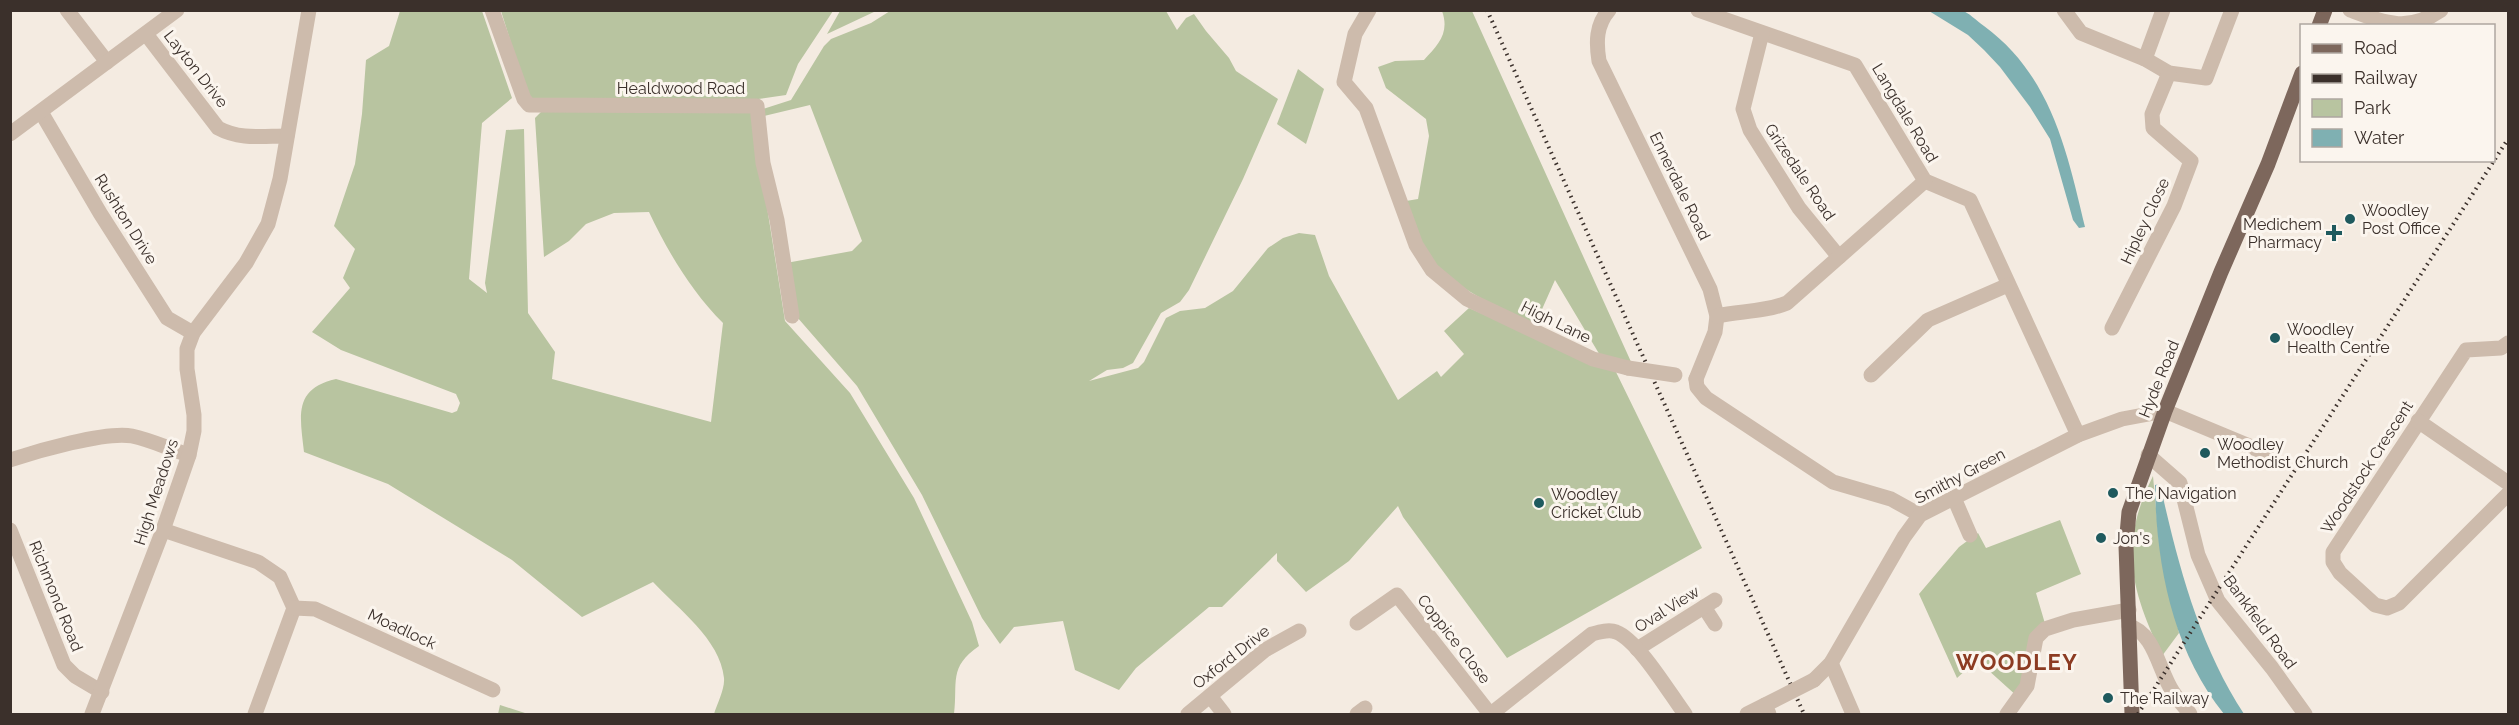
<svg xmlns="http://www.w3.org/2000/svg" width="2519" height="725" font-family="Raleway,sans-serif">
<rect width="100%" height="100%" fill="#f4ebe1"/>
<g fill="#b8c4a0">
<path d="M 400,11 L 482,11 L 512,98 L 482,123 L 469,279 L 487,293 L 485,283 L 506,130 L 524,129 L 528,313 L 555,352 L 552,379 L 711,422 L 723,323 C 691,291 668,252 649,212 L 614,213 L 586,224 L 569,241 L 544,257 L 535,118 L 543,110 L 752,112 L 785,321 L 850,393 L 914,498 L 972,622 L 979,646 C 948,667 958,683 954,714 L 714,714 C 717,704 725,689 724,678 C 720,639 678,609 653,582 L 582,617 L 512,560 L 388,484 L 304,452 C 300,416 293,389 336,379 L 452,413 L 457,411 L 460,403 L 456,394 L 341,350 L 312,332 L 350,288 L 343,278 L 355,249 L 334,226 L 355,164 L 362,114 L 366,60 L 389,46 Z"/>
<path d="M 501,11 L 833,11 L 798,64 L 786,95 L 751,100 L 533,100 L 526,91 Z"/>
<path d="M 840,11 L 840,10 L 876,11 L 827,34 Z"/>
<path d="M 890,11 L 1166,11 L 1177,30 L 1186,18 L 1194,14 L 1206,31 L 1229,58 L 1236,71 L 1278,99 L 1243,179 L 1189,290 L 1180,302 L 1161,313 L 1133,363 L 1123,368 L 1107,370 L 1089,381 L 1138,368 L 1144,362 L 1166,318 L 1180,311 L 1205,308 L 1233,291 L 1268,248 L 1283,238 L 1299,233 L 1315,235 L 1329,276 L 1398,400 L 1437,371 L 1441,377 L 1464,354 L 1444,331 L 1469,308 L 1616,372 L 1702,548 L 1507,658 L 1403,517 L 1398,506 L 1349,561 L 1306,592 L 1277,561 L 1277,553 L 1222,607 L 1209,607 L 1136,668 L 1119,690 L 1075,670 L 1063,621 L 1014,627 L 1000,644 L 982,618 L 922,495 L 857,386 L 797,317 L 786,263 L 852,251 L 862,241 L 810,105 L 764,116 L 763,109 L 791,100 L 824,46 L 831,39 L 871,23 Z"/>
<path d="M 1442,11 L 1472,11 L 1632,364 L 1601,357 L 1555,280 L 1535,325 C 1491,304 1444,285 1419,241 C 1413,229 1410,214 1406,201 L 1418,199 L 1429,136 L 1426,119 L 1386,88 L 1378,67 L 1395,61 L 1424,60 C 1438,45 1450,33 1442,11 Z"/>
<path d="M 1298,69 L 1324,89 L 1306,144 L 1277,124 Z"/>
<path d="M 2153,476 L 2159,541 L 2179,633 L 2162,656 C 2131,589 2118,546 2153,476 Z"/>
<path d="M 2060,520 L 2081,574 L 2036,593 L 2046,627 L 2018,697 L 1977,660 L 1957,678 L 1919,594 L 1959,547 L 1978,533 L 1986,548 Z"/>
<path d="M 500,705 L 528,714 L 498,714 Z"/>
</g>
<g fill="#7fb0b2">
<path d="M 1929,11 C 1939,10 1951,8 1961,10 C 1968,12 1977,21 1984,26 C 2051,75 2067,151 2085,227 L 2079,228 L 2073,220 L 2050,139 L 2030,107 L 2000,67 L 1984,50 L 1968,35 Z"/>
<path d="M 2160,484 C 2178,565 2199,645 2244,714 L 2224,714 C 2173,651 2156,565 2155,485 Z"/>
</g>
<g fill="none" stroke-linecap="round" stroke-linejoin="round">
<g stroke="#cdbbac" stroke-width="15">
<path d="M 67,10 L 107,62"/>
<path d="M 492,10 L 524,99 L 529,105 L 757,106 L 763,163 L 777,220 L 792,316"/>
<path d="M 1369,10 L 1355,34 L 1344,82 L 1366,108 L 1416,245 L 1432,270 L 1467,299 L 1593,359 L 1628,368"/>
<path d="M 1609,10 C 1596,25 1596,42 1599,61 L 1710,289 L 1717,316 L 1715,332 L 1696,379"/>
<path d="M 1698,10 L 1855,65 L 1925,181 L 1970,200 L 2078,435"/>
<path d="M 2064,10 L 2081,33 L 2145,59 L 2169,73 L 2206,78 L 2232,10"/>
<path d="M 2350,10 C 2385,23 2408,33 2441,10"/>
<path d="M 1762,33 L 1743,109 L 1750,130 L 1799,208 L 1839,257"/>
<path d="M 146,34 L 218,128 C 240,140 263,136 287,136"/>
<path d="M 2145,59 L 2163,10"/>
<path d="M 41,112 L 100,213 L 167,318 L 193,333"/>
<path d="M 10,134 L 177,10"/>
<path d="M 1717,316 C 1740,311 1765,312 1787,303 L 1925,181"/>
<path d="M 2112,328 L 2174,206 L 2191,161 L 2153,128 L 2152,114 L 2169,73"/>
<path d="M 2508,343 L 2501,348 L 2466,350 L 2333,552 L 2333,562 L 2340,573 L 2375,605 L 2387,608 L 2399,603 L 2508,494"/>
<path d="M 1871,375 L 1928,320 L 2008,285"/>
<path d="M 1696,379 L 1697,387 L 1706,398 L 1833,482 L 1891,499 L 1920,515"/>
<path d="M 2418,421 L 2508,483"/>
<path d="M 2148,455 L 2180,483 L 2198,555 L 2218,601 L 2272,668 L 2305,714"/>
<path d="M 10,460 C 37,451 106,431 132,436 C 151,440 170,449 189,455"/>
<path d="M 1954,498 L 1970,535"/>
<path d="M 10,530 L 64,665 L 75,676 L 102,692"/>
<path d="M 163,530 L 258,562 L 280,577 L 294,608 L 255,714"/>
<path d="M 1704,607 L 1715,624"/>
<path d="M 294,608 L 315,609 L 493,690"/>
<path d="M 1357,623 L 1397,595 L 1490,714"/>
<path d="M 2129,626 C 2155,633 2159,672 2173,692 C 2178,700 2185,707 2190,714"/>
<path d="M 1637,649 L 1715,600"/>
<path d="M 1831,663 L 1853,714"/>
<path d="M 1814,680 L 1831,663 L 1904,537 L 1920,515 L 2078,435 L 2122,419 L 2165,411 L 2266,453"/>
<path d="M 1210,696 L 1224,714"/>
<path d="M 92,714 L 163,530 L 189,455 L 194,431 L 194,415 L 187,369 L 187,349 L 193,333 L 246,263 L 268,224 L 280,179 L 309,10"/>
<path d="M 1188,714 L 1265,650 L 1299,631"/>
<path d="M 1357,714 L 1365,708"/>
<path d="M 1491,714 L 1592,634 C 1599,632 1609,629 1616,632 C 1638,640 1670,694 1685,714"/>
<path d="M 1747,714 L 1765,705 L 1769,714"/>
<path d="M 2007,714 L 2027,686 L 2036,638 L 2045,629 L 2073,620 L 2129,610"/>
</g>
<g stroke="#7d675c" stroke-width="15">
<path d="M 2319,26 L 2325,10"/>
<path d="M 2132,714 L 2126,546 L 2129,512 L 2165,411 L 2221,272 L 2268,164 L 2302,73"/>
</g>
<g stroke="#3b302b" stroke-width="4" stroke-dasharray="1.5 4.5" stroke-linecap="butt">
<path d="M 1487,10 L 1804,714"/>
<path d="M 2138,714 L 2508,139"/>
</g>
<g stroke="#cdbbac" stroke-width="15">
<path d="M 1628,368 L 1675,375"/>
<path d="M 1765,705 L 1814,680"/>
</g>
</g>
<g fill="#1f5a5e" stroke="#fbf5ee" stroke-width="2">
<circle cx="2350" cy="219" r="6"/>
<path d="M2331 224h6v6h6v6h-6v6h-6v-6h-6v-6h6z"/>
<circle cx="2275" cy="338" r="6"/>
<circle cx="2205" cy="453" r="6"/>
<circle cx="2113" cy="493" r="6"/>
<circle cx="1539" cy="503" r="6"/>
<circle cx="2101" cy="538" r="6"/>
<circle cx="2108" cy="698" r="6"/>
</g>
<g text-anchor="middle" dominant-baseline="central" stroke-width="6" stroke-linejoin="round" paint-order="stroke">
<g font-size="16" fill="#3b302b" stroke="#fbf5ee">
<text transform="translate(196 69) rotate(52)">Layton Drive</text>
<text x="681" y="88">Healdwood Road</text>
<text transform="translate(1905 113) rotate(59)">Langdale Road</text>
<text transform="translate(1800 172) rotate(56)">Grizedale Road</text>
<text transform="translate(1680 186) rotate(64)">Ennerdale Road</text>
<text transform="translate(126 219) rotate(58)">Rushton Drive</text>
<text transform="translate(2145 221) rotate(-65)">Hipley Close</text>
<text transform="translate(1556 322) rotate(26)">High Lane</text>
<text transform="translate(2159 379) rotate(-68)">Hyde Road</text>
<text transform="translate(2367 467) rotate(-57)">Woodstock Crescent</text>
<text transform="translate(1960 476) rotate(-28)">Smithy Green</text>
<text transform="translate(156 492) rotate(-72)">High Meadows</text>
<text transform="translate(56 596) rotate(68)">Richmond Road</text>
<text transform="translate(1667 609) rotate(-32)">Oval View</text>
<text transform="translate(2260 622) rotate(54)">Bankfield Road</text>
<text transform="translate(402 629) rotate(25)">Moadlock</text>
<text transform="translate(1454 639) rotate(52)">Coppice Close</text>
<text transform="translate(1231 657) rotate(-38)">Oxford Drive</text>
</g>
<g font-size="16" fill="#3b302b" stroke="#fbf5ee" text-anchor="start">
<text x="2362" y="210">Woodley<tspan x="2362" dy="18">Post Office</tspan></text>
<text x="2322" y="224" text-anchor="end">Medichem<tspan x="2322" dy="18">Pharmacy</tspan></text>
<text x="2287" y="329">Woodley<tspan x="2287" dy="18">Health Centre</tspan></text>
<text x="2217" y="444">Woodley<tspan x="2217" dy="18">Methodist Church</tspan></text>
<text x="2125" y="493">The Navigation</text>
<text x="1551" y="494">Woodley<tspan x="1551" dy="18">Cricket Club</tspan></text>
<text x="2113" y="538">Jon's</text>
<text x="2120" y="698">The Railway</text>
</g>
<g font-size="22" font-weight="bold" letter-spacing="1.5" fill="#8c3b22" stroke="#fbf5ee">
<text x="2017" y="662">WOODLEY</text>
</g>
</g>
<rect width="2519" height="725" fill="none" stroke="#3b302b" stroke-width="24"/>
<rect x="2300" y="24" width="195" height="138" fill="#fbf5ee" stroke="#aea6a0" stroke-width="1.5"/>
<rect x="2312" y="44" width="30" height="9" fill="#7d675c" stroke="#aea6a0" stroke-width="1.5"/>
<text x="2354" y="54" font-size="18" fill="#3b302b">Road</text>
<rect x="2312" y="74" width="30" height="9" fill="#3b302b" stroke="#aea6a0" stroke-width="1.5"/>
<text x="2354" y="84" font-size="18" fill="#3b302b">Railway</text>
<rect x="2312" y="99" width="30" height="18" fill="#b8c4a0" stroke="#aea6a0" stroke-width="1.5"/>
<text x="2354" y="114" font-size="18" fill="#3b302b">Park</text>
<rect x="2312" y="129" width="30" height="18" fill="#7fb0b2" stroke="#aea6a0" stroke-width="1.5"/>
<text x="2354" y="144" font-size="18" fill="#3b302b">Water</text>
</svg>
